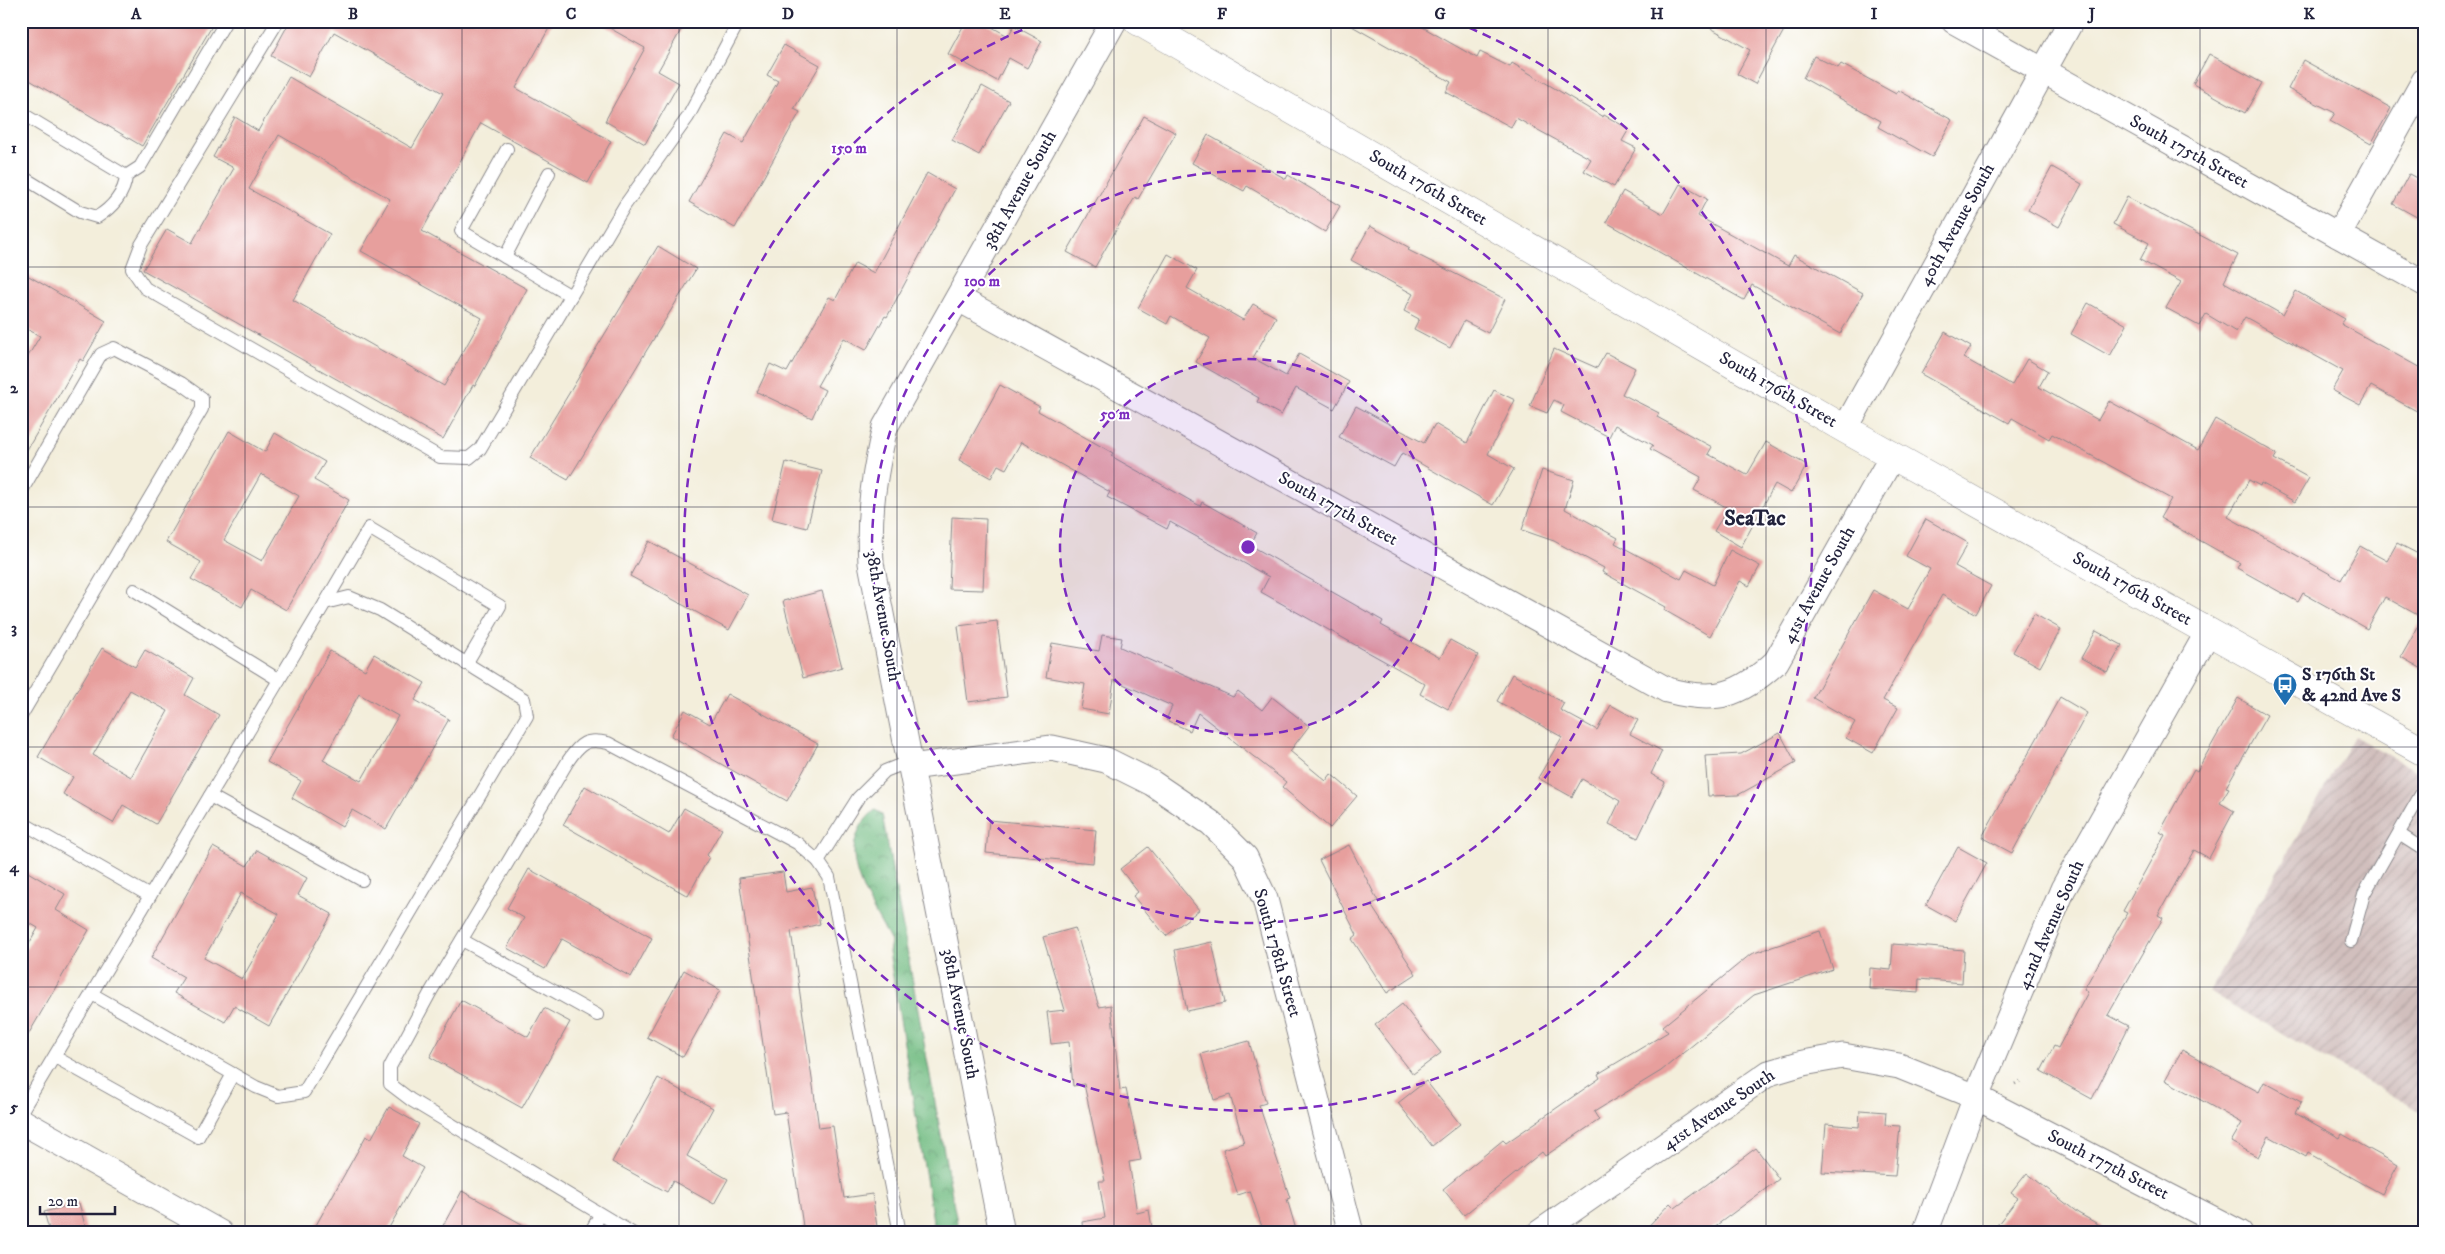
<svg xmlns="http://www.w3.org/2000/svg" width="2445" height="1254" font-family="'IM FELL DW Pica',serif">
<defs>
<pattern id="industrial-furrows" width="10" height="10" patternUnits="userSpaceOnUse" patternTransform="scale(1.25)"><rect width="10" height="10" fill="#d1bfbd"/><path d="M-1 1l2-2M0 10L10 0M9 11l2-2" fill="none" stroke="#b3a4a3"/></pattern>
<pattern id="forest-crowns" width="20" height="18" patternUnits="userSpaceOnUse" patternTransform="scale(1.25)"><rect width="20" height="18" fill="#72bc82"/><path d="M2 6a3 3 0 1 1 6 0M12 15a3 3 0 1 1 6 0" fill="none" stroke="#5d986c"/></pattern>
</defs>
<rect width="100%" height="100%" fill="#fff"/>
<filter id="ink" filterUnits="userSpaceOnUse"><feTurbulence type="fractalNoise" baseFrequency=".02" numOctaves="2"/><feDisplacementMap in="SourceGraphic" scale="10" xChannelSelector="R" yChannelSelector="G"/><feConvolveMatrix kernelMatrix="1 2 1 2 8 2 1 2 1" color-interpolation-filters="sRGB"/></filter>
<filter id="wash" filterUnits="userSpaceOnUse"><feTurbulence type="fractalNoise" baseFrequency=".0096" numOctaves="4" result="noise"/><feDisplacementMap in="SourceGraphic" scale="20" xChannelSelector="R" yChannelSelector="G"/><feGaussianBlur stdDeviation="1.12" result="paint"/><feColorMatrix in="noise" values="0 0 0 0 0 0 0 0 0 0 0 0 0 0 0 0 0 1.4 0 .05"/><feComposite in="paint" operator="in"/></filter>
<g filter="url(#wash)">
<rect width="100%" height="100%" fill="#f3eedb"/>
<path fill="url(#industrial-furrows)" d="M 2354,736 L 2424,775 L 2424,1114 L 2209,992 Z"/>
<path fill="url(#forest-crowns)" stroke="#4a6f5e" d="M 875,810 L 882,814 L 959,1233 L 935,1233 L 889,952 L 891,942 C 870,901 829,849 875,810 Z"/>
<g id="blocks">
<g fill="#e79f9d" fill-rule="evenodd">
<path d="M 28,21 L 215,21 L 142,146 L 21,75 L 21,33 Z"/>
<path d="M 290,21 L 553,21 L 516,88 L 611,141 L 588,183 L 481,123 L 422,231 L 527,289 L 475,386 L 473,385 L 443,439 L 143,270 L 167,229 L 192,243 L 234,168 L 213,157 L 235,117 L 258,131 L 289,77 L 412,148 L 443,93 L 334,32 L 309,77 L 271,56 ZM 279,135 L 390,199 L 361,251 L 482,318 L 444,386 L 293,300 L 330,234 L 249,189 Z"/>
<path d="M 597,21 L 686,21 L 658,71 L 679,83 L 645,144 L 605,121 L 645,48 Z"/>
<path d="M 966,21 L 981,21 L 1008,36 L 1014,26 L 1042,41 L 1027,68 L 1009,58 L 997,81 L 948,54 Z"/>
<path d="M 1343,21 L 1412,21 L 1477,58 L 1480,52 L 1510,67 L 1512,63 L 1603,117 L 1604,115 L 1629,129 L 1622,141 L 1636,148 L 1614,187 L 1584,171 L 1591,159 L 1516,118 L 1511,127 L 1446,92 L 1451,82 Z"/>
<path d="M 1698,21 L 1789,21 L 1755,84 L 1737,74 L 1750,50 Z"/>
<path d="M 784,45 L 820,65 L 794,109 L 800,112 L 735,228 L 689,202 L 727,134 L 743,143 L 778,81 L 767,75 Z"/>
<path d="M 2209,54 L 2262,83 L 2245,113 L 2193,84 Z"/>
<path d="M 1814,56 L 1838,68 L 1841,64 L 1896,94 L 1898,90 L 1952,120 L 1932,157 L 1878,127 L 1881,121 L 1803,78 Z"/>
<path d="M 2303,60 L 2391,108 L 2371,144 L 2330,121 L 2335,113 L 2288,89 Z"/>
<path d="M 982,86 L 1009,101 L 979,155 L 952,140 Z"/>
<path d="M 1144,116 L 1176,133 L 1138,199 L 1135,197 L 1095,267 L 1067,252 Z"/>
<path d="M 1208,135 L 1286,179 L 1288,175 L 1340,206 L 1325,232 L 1247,186 L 1244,191 L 1192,163 Z"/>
<path d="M 2052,167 L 2082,184 L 2059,227 L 2028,210 Z"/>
<path d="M 927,173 L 955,189 L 887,317 L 885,316 L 866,350 L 844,338 L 817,386 L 825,390 L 812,418 L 757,392 L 770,364 L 787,372 L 829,297 L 835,300 L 855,263 L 874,273 Z"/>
<path d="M 2409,174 L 2424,182 L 2424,221 L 2393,204 Z"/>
<path d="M 1680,184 L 1707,199 L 1698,216 L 1788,266 L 1794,255 L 1863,293 L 1840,334 L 1752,285 L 1744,300 L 1606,222 L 1623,191 L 1663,214 Z"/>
<path d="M 2127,197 L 2238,255 L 2224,282 L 2283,315 L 2296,291 L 2345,319 L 2341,324 L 2424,370 L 2424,415 L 2371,386 L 2360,405 L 2332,390 L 2343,371 L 2245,317 L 2236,332 L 2206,314 L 2199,326 L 2166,308 L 2181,282 L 2140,260 L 2149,243 L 2113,224 Z"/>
<path d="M 1370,226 L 1410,248 L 1408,250 L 1505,299 L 1488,333 L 1464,321 L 1450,348 L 1414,329 L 1419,319 L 1404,311 L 1413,294 L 1351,260 Z"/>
<path d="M 658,246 L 696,269 L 568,480 L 530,458 Z"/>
<path d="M 1168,254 L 1197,270 L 1187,288 L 1243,320 L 1253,304 L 1276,317 L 1253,358 L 1286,376 L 1299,354 L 1349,382 L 1334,409 L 1296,388 L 1281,415 L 1257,402 L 1259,398 L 1196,362 L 1210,338 L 1171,316 L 1167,324 L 1138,308 Z"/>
<path d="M 27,275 L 106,321 L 83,361 L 80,359 L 21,460 L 21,368 L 40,336 L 21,326 L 21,286 Z"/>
<path d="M 2088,303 L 2127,325 L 2110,356 L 2071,334 Z"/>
<path d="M 1945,332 L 1971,347 L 1964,358 L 2012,385 L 2027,359 L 2048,371 L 2039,387 L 2098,420 L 2109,401 L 2198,450 L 2215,419 L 2277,454 L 2274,459 L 2309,478 L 2295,502 L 2261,483 L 2260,486 L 2249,480 L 2228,517 L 2341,580 L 2360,546 L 2387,561 L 2397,543 L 2424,557 L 2424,670 L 2401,657 L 2423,618 L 2385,597 L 2367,629 L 2303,593 L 2298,602 L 2237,568 L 2240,563 L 2160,518 L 2171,499 L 2052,434 L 2049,439 L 2012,418 L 2009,423 L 1921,374 Z"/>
<path d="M 1554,349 L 1597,368 L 1606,353 L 1635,368 L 1622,394 L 1659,413 L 1657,417 L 1712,447 L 1708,454 L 1747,475 L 1766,442 L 1807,465 L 1791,493 L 1775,484 L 1741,547 L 1714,531 L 1728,508 L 1694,490 L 1701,477 L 1650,449 L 1653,445 L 1615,425 L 1609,437 L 1561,412 L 1564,405 L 1554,400 L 1547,413 L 1530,406 Z"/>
<path d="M 1000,385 L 1040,407 L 1038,411 L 1113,453 L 1111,456 L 1200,506 L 1202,502 L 1257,533 L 1250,545 L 1383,621 L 1381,625 L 1440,658 L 1450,640 L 1478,655 L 1448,709 L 1420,694 L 1425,684 L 1261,592 L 1269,577 L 1170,522 L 1167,529 L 1107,497 L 1110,492 L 1021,442 L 1006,469 L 998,465 L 991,478 L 959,460 Z"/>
<path d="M 1494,390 L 1515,400 L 1488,454 L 1514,469 L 1493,505 L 1402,453 L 1394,467 L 1339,437 L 1356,406 L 1424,443 L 1435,424 L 1467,443 Z"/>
<path d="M 229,431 L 265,452 L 275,433 L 325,462 L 314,480 L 349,500 L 286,610 L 251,590 L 242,607 L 191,579 L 201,562 L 166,542 ZM 261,474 L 299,496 L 262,561 L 224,540 Z"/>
<path d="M 786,462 L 822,471 L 807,528 L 772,519 Z"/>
<path d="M 1542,470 L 1574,480 L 1565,509 L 1618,538 L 1615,543 L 1681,579 L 1686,570 L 1713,585 L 1730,550 L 1760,566 L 1749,586 L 1740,581 L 1710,636 L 1664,610 L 1666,607 L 1602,572 L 1604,568 L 1554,541 L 1522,530 Z"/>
<path d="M 952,517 L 986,519 L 983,590 L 949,589 Z"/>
<path d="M 1926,519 L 1968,543 L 1955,566 L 1991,586 L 1976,614 L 1942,595 L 1883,700 L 1898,708 L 1873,753 L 1846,738 L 1855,722 L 1813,698 L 1873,590 L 1908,609 L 1930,569 L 1906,556 Z"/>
<path d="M 649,541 L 748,595 L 729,630 L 630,576 Z"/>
<path d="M 822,591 L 842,667 L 803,678 L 783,601 Z"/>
<path d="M 2034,614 L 2061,629 L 2040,667 L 2013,652 Z"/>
<path d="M 997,621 L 1007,697 L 968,702 L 958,626 Z"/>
<path d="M 2096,631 L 2122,645 L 2107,672 L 2081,658 Z"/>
<path d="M 1102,635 L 1122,638 L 1120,647 L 1233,697 L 1238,691 L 1262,710 L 1272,697 L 1309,726 L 1290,751 L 1326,781 L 1331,774 L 1357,796 L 1330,828 L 1282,787 L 1286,782 L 1198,713 L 1190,731 L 1166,720 L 1172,706 L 1114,680 L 1109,714 L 1081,709 L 1085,684 L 1046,677 L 1052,643 L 1099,651 Z"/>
<path d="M 102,648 L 135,667 L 145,650 L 194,678 L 185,695 L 219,715 L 156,824 L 123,805 L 113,823 L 63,794 L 73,777 L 38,757 ZM 130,690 L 168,711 L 131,777 L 93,755 Z"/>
<path d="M 330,651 L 365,670 L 374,654 L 425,683 L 415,700 L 449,719 L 386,829 L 352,810 L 342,827 L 292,798 L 301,781 L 267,762 ZM 359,694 L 398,716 L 361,781 L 323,760 Z"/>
<path d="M 1512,674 L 1564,703 L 1560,710 L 1597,730 L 1611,705 L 1638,720 L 1630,734 L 1662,751 L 1651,774 L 1665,782 L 1638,838 L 1609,824 L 1620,801 L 1582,779 L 1572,797 L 1538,778 L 1562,737 L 1497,701 Z"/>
<path d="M 727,694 L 818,744 L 787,801 L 671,736 L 685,710 L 710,724 Z"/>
<path d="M 2060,697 L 2087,713 L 2012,853 L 1982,837 Z"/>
<path d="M 2238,698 L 2267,715 L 2226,787 L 2229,788 L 2220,803 L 2234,811 L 2209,858 L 2194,850 L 2158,915 L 2163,918 L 2108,1015 L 2129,1026 L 2092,1099 L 2041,1071 L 2054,1046 L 2058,1048 L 2088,992 L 2084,989 L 2127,913 L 2123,911 L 2165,835 L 2160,832 L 2194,769 L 2197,771 Z"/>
<path d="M 1780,733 L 1796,763 L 1738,795 L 1708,796 L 1705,756 L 1741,754 Z"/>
<path d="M 585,786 L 669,834 L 684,808 L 722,829 L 707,855 L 709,857 L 688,896 L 563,825 Z"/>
<path d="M 989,820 L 1096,830 L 1093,863 L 986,853 Z"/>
<path d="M 1349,845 L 1378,901 L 1371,905 L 1416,974 L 1387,993 L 1352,939 L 1357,935 L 1319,860 Z"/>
<path d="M 213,847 L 247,866 L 257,850 L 307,878 L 298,895 L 332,914 L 269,1026 L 234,1006 L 225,1022 L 174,993 L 184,977 L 151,958 ZM 241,893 L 279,914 L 242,979 L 204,958 Z"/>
<path d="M 1148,847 L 1199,910 L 1166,936 L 1133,896 L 1138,892 L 1120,869 Z"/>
<path d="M 1958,847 L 1987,863 L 1955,921 L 1926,905 Z"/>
<path d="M 21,868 L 65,894 L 56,910 L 89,930 L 21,1047 L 21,958 L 38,928 L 21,918 Z"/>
<path d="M 529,869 L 652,938 L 631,977 L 562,939 L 545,969 L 507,948 L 524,918 L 507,908 Z"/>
<path d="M 783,872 L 786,892 L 812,887 L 820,924 L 791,931 L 819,1128 L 833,1126 L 844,1198 L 872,1194 L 878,1233 L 804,1233 L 786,1112 L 773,1114 L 739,878 Z"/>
<path d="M 1075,928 L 1099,1007 L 1111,1005 L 1120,1090 L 1126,1089 L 1141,1160 L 1129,1162 L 1137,1213 L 1149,1210 L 1153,1233 L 1083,1233 L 1082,1222 L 1105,1218 L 1099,1181 L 1105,1181 L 1084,1084 L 1073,1086 L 1069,1042 L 1051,1044 L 1047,1012 L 1065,1010 L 1043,937 Z"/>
<path d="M 1820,931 L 1833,969 L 1754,995 L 1661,1071 L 1594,1112 L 1599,1120 L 1545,1156 L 1542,1152 L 1464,1215 L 1443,1189 L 1503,1140 L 1506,1143 L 1600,1078 L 1598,1074 L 1668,1032 L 1663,1026 L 1751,954 Z"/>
<path d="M 1212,942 L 1225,1003 L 1187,1011 L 1175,950 Z"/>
<path d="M 1893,944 L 1964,950 L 1962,983 L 1919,979 L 1918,993 L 1869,989 L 1870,968 L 1891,970 Z"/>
<path d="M 684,970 L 720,990 L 683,1057 L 647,1037 Z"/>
<path d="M 461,1000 L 528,1037 L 544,1008 L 570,1022 L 522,1108 L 430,1057 Z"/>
<path d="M 1402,1004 L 1441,1053 L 1413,1074 L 1375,1025 Z"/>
<path d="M 1249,1041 L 1266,1103 L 1259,1105 L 1290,1198 L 1287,1199 L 1297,1233 L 1264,1233 L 1250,1191 L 1238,1195 L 1223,1149 L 1244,1143 L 1230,1095 L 1214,1100 L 1201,1054 Z"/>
<path d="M 2182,1050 L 2259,1092 L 2264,1082 L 2301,1102 L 2295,1113 L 2340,1138 L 2342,1134 L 2398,1165 L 2382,1194 L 2308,1153 L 2306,1157 L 2269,1136 L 2258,1157 L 2231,1142 L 2242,1123 L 2165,1080 Z"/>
<path d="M 658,1078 L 713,1108 L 687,1156 L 728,1179 L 714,1204 L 673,1181 L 667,1192 L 612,1162 Z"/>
<path d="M 1426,1081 L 1460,1124 L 1432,1146 L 1398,1103 Z"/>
<path d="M 389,1107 L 419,1124 L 402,1156 L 423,1168 L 386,1233 L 326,1233 L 315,1227 L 366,1136 L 371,1139 Z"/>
<path d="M 1860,1110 L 1886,1112 L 1885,1125 L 1900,1126 L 1895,1176 L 1822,1172 L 1826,1124 L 1859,1127 Z"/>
<path d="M 1756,1148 L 1779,1179 L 1706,1233 L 1642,1233 L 1670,1203 L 1675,1208 Z"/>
<path d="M 2027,1173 L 2078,1213 L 2114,1233 L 1991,1233 L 2018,1198 L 2011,1193 Z"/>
<path d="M 462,1191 L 538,1233 L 439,1233 Z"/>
<path d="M 79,1203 L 87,1233 L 50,1233 L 44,1212 Z"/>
</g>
</g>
</g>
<g filter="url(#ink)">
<use href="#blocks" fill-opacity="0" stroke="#8a888b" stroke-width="1"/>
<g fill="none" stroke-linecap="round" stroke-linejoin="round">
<defs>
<g id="service">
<path d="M 278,21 L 141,245 L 132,269 L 145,288 L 440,457 L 469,458 L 480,449 L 625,205 L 688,117 L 739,21"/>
<path d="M 21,113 L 126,176 L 140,167 L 226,21"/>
<path d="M 507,149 L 461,231 L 571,296"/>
<path d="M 21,176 L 80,212 L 97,217 C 112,208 125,193 126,176"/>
<path d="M 505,257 L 549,173"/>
<path d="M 21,492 L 101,354 L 114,348 L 181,383 L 202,398 L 202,409 L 21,716"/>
<path d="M 134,590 L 279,680"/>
<path d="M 325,603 L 369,528 L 500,606 L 466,664"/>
<path d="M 210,796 L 362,880"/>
<path d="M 21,822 L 150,896"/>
<path d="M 2399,834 L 2424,850"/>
<path d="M 818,861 L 858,798 L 885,771 L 910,761"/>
<path d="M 462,940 L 597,1015"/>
<path d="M 2351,941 L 2364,894 L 2424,789"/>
<path d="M 55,1057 L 198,1137 L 233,1074"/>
<path d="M 21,1112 L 325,603 L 349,597 L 380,610 L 524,699 L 527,716 L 304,1092 L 278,1096 L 256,1087 L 92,994"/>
<path d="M 590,1233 L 600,1215"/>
<path d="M 632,1233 L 411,1100 L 390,1084 L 390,1067 L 430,993 L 568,761 C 580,743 586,738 608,743 L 797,843 L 818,861 L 829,877 L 900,1233"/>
</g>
<g id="minor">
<path d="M 1954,21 L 2424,283"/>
<path d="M 2338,235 L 2424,81"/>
<path d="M 959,299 L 1667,690 C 1716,703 1739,696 1776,662 L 1893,455"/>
<path d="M 1845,429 L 2071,21"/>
<path d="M 911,767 L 1052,748 L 1106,760 L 1152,783 L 1211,823 L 1245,857 L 1265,899 L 1351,1233"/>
<path d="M 21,1121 L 220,1233"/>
<path d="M 1002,1233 L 871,563 C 868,512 874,476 885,427 L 1114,21"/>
<path d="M 1539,1233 L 1769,1073 L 1803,1063 L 1843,1056 L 1899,1066 L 1976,1097 L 2240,1233"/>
<path d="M 1925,1233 L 1976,1097 L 2063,889 L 2208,632"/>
</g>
<path id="tertiary" d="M 1138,21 L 1845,429 L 2424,752"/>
</defs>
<use href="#service" stroke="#8a888b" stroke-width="14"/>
<use href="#minor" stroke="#8a888b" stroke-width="27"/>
<use href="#tertiary" stroke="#8a888b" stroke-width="29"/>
<path stroke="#8a888b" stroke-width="3" stroke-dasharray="1 4" stroke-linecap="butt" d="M 2015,1084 L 2020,1081"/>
<use href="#service" stroke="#fff" stroke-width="12"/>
<use href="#minor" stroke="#fff" stroke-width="25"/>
<use href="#tertiary" stroke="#fff" stroke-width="28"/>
</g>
</g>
<path fill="none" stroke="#22223b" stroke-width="1" stroke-opacity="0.55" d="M 245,21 L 245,1233M 462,21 L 462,1233M 679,21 L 679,1233M 897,21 L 897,1233M 1114,21 L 1114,1233M 1331,21 L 1331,1233M 1548,21 L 1548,1233M 1766,21 L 1766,1233M 1983,21 L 1983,1233M 2200,21 L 2200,1233M 21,267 L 2424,267M 21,507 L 2424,507M 21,747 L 2424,747M 21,987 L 2424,987"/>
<circle cx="1248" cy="547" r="188" fill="#7b2cbf" fill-opacity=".12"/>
<g fill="none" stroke="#7b2cbf" stroke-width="2.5" stroke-dasharray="9 6">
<circle cx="1248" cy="547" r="188"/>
<circle cx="1248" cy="547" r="376"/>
<path d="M1455 22A564 564 0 1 1 1041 22"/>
</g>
<defs>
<symbol id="bus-pin" viewBox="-11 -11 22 30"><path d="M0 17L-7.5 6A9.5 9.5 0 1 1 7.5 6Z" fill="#1f6fb2" stroke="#fff"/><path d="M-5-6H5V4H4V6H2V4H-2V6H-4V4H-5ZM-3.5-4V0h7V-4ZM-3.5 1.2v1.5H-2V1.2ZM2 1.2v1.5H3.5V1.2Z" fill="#fff"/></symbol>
</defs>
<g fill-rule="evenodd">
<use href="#bus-pin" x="2271" y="671" width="28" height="38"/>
</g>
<g text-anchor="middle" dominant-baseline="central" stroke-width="4" stroke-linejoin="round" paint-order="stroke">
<g font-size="18" fill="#22223b" stroke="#fff">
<text transform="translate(2189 152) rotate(29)">South 175th Street</text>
<text transform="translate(1428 188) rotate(30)">South 176th Street</text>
<text transform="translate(1020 190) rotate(-61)">38th Avenue South</text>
<text transform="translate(1957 225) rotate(-61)">40th Avenue South</text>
<text transform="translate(1778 390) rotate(30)">South 176th Street</text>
<text transform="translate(1338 509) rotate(29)">South 177th Street</text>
<text transform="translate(1819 585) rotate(-61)">41st Avenue South</text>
<text transform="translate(2132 589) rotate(29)">South 176th Street</text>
<text transform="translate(883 616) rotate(80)">38th Avenue South</text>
<text transform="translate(2051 925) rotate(-66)">42nd Avenue South</text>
<text transform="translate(1277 953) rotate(74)">South 178th Street</text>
<text transform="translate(960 1014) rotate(79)">38th Avenue South</text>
<text transform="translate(1719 1110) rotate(-34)">41st Avenue South</text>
<text transform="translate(2108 1165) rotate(27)">South 177th Street</text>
</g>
<g font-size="18" font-weight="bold" fill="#22223b" stroke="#fff" text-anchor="start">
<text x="2302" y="675">S 176th St<tspan x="2302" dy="21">&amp; 42nd Ave S</tspan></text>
</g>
<g font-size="22" font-weight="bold" fill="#22223b" stroke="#fff">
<text x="1755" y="518">SeaTac</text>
</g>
</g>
<circle cx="1248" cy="547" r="8" fill="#7b2cbf" stroke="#fff" stroke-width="2.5"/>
<g font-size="15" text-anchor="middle" font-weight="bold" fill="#7b2cbf" stroke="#fff" stroke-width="4" stroke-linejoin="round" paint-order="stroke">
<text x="849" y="153">150 m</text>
<text x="982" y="286">100 m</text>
<text x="1115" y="419">50 m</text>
</g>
<rect width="2445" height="1254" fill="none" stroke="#fff" stroke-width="55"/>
<path d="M40 1206v8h75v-8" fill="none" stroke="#22223b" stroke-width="2.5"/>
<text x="48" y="1206" font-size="15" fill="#22223b" stroke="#ffffff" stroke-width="4" paint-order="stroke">20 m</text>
<rect x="28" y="28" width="2390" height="1198" fill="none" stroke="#22223b" stroke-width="2"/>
<g font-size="16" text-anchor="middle" font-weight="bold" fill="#22223b">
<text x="136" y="19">A</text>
<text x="353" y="19">B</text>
<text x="571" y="19">C</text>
<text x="788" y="19">D</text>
<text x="1005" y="19">E</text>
<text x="1222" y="19">F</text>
<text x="1440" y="19">G</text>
<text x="1657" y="19">H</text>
<text x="1874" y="19">I</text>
<text x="2092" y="19">J</text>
<text x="2309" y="19">K</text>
<text x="14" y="153">1</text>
<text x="14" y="393">2</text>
<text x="14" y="633">3</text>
<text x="14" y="872">4</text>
<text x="14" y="1112">5</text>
</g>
</svg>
